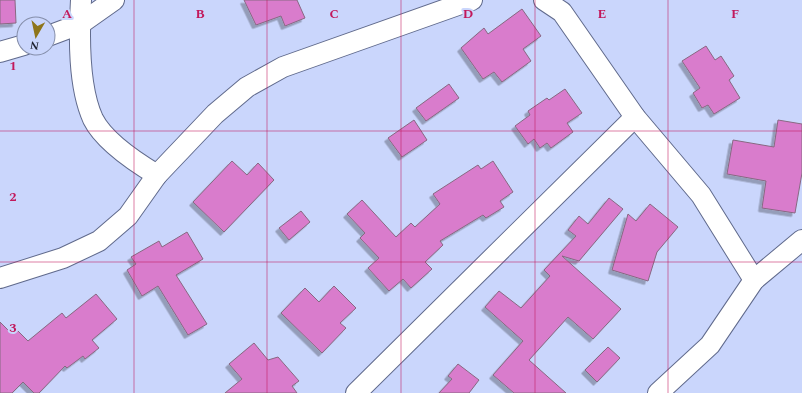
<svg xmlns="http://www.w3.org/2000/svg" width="802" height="393" font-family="Spectral,serif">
<defs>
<filter id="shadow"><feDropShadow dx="-3.5" dy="3.5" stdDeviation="0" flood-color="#0004"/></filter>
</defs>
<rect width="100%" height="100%" fill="#cad6fc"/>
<g fill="#d97ccc" stroke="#886882" filter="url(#shadow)">
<path d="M 0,0 L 15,0 L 16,23 L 0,24 Z"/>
<path d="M 244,0 L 297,0 L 305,18 L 285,26 L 281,16 L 256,25 Z"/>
<path d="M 522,9 L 541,36 L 523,49 L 531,61 L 502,82 L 494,72 L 483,79 L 461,48 L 484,28 L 488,34 Z"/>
<path d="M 706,46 L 715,60 L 721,56 L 734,76 L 729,80 L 740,98 L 714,114 L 708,105 L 702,108 L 693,93 L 700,88 L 682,61 Z"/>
<path d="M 449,84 L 459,98 L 426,121 L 416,108 Z"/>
<path d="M 565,89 L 582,113 L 567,123 L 573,132 L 551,148 L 547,143 L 540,148 L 534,139 L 528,144 L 515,126 L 530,115 L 528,111 L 547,98 L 549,100 Z"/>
<path d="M 414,120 L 427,140 L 402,157 L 388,138 Z"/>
<path d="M 778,120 L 802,124 L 802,173 L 795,213 L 762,208 L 766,181 L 727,174 L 733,140 L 774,147 Z"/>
<path d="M 232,161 L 247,175 L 258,163 L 274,180 L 224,232 L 193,202 Z"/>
<path d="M 493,161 L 513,192 L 500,201 L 504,207 L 486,218 L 483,215 L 440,241 L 443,245 L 425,262 L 432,269 L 411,288 L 403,279 L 389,291 L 368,268 L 379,258 L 360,238 L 365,233 L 347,214 L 362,200 L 396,237 L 411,223 L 415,227 L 440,204 L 433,194 L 478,165 L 481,169 Z"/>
<path d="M 609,198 L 623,209 L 579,261 L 562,256 L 621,309 L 593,339 L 568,317 L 529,360 L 566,393 L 514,393 L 493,375 L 523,341 L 485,307 L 499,291 L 521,308 L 550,276 L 544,270 L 576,236 L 568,230 L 579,216 L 588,224 Z"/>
<path d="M 650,204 L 678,227 L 657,252 L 648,281 L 612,270 L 628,214 L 636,221 Z"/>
<path d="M 301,211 L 310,222 L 289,240 L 279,228 Z"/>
<path d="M 187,232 L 203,259 L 176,275 L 207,324 L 188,335 L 158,286 L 142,296 L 127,270 L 136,264 L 131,257 L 159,241 L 162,247 Z"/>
<path d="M 334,286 L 356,308 L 340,323 L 346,328 L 322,353 L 281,313 L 305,288 L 319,302 Z"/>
<path d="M 96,294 L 117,319 L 92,340 L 99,348 L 85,359 L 83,356 L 67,368 L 65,366 L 39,393 L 34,393 L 23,382 L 12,393 L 0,393 L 0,322 L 10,332 L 14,327 L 28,341 L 62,313 L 66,318 Z"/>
<path d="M 254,343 L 268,360 L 278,357 L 299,381 L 292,386 L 297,393 L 225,393 L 242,379 L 229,364 Z"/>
<path d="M 608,347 L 620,358 L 597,382 L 585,370 Z"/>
<path d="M 458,364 L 479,380 L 469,393 L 439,393 L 452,379 L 448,376 Z"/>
</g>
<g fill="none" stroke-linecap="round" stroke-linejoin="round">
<defs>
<g id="street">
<path d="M 81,0 C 79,36 78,86 93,119 C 104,141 137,163 157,175"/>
<path d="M 544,0 L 562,12 L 635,117 L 701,195 L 754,280"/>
<path d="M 48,36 L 80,24 L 114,0"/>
<path d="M 0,52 L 24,45"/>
<path d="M 0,278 L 63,258 L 99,241 L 128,216 L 157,175 L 215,114 L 247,87 L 283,67 L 472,0"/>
<path d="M 356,393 L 635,117"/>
<path d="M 658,393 L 710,345 L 754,280 L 802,240"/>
</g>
</defs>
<use href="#street" stroke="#606a8c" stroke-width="22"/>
<use href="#street" stroke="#fff" stroke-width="20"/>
</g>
<path fill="none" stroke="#c2185b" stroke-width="1" stroke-opacity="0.55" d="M 134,0 L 134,393M 267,0 L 267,393M 401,0 L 401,393M 535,0 L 535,393M 668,0 L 668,393M 0,131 L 802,131M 0,262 L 802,262"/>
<g font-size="13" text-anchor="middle" font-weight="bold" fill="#c2185b" stroke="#cad6fc" stroke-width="4" stroke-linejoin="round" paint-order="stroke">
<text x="67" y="18">A</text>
<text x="200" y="18">B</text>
<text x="334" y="18">C</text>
<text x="468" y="18">D</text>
<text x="602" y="18">E</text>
<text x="735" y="18">F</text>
<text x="13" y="70">1</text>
<text x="13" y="201">2</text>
<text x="13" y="332">3</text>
</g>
<g transform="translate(36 36) rotate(189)"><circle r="19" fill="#cad6fc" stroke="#858eaa"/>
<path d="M0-3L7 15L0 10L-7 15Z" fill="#8e751a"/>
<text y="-6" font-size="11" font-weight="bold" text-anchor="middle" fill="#1d212f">N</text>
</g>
</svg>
